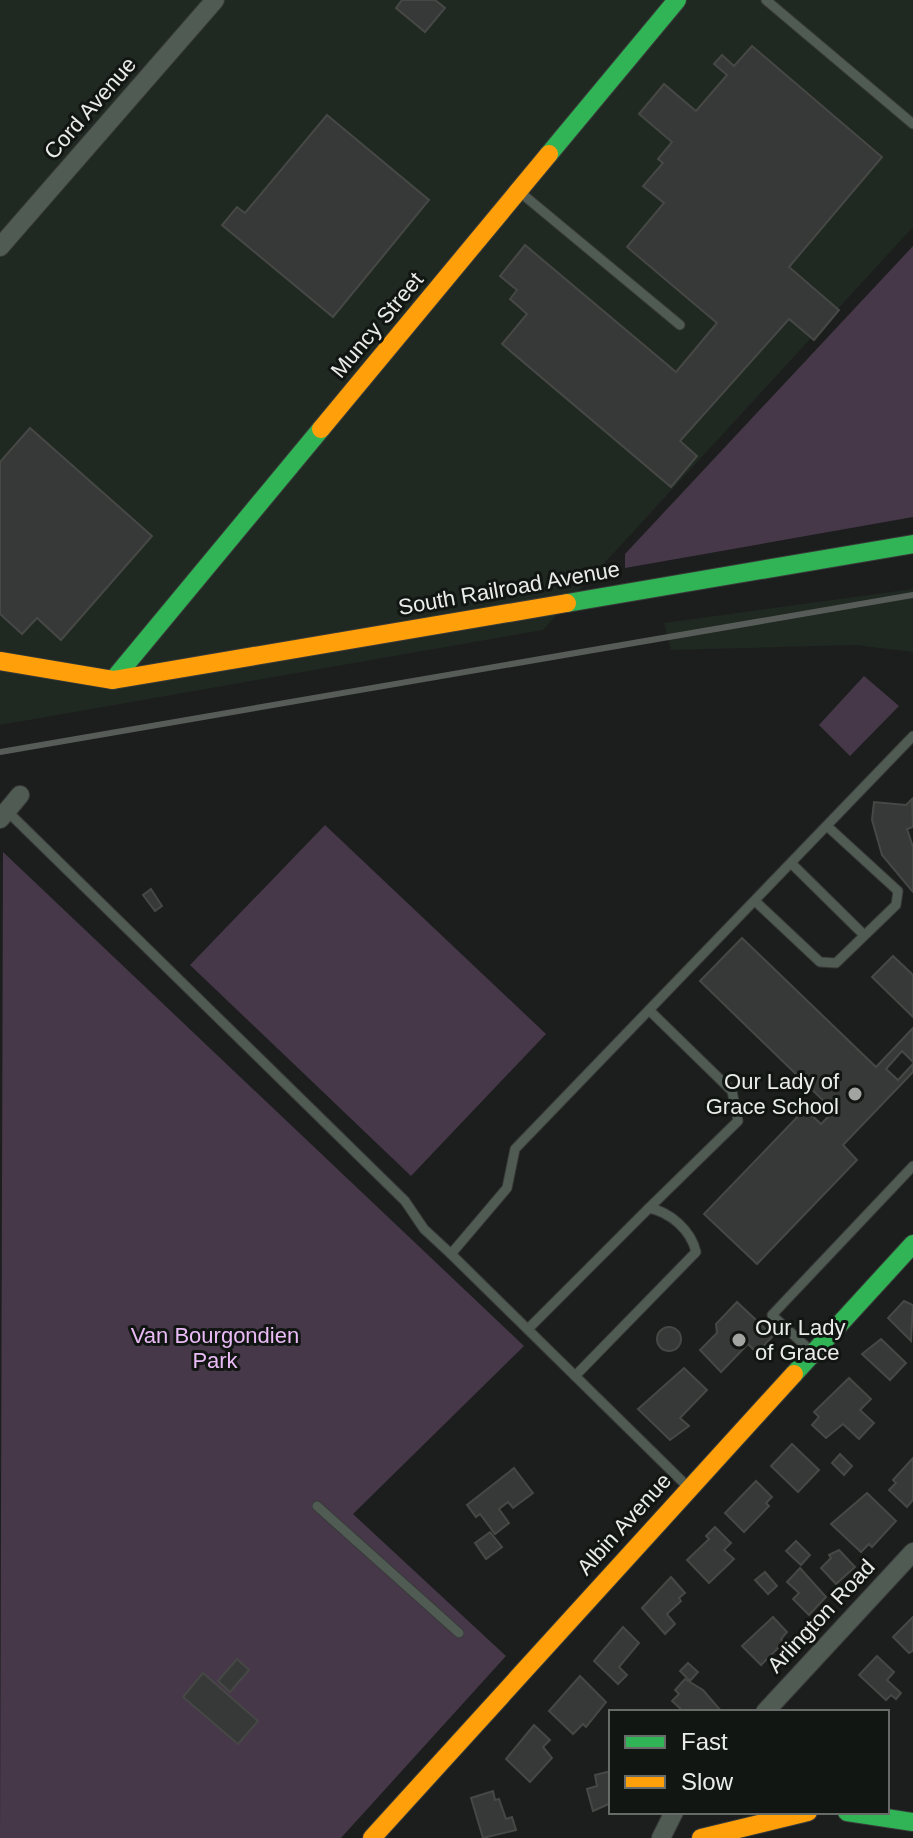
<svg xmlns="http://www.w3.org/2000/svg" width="913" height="1838" font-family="Arial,sans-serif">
<rect width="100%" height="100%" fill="#1c1e1d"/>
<g fill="#202822">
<path d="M 0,0 L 913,0 L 913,227 L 543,630 L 0,725 Z"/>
<path d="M 913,589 L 913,652 L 855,645 L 671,650 L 664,623 Z"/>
</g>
<g fill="#463749">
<path d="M 913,246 L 913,517 L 625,568 L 625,554 Z"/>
<path d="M 864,676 L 899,706 L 850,756 L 819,725 Z"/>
<path d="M 325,825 L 546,1034 L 411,1176 L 190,965 Z"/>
<path d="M 3,852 L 524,1346 L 353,1514 L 506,1656 L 341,1838 L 0,1838 Z"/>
</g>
<g fill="#373938" stroke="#464846" stroke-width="2">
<path d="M 402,0 L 435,0 L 445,8 L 425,32 L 396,8 Z"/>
<path d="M 752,46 L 882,157 L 789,267 L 839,310 L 814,340 L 789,319 L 680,441 L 697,456 L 671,487 L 502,344 L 527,314 L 510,299 L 517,290 L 500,276 L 525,245 L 676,372 L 717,323 L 627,247 L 664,203 L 643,186 L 663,163 L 658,159 L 672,142 L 639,114 L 664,84 L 696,111 L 727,75 L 714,64 L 722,55 L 734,66 Z"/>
<path d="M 327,115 L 429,200 L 333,317 L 222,225 L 237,207 L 245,213 Z"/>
<path d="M 30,428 L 152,536 L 61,640 L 37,618 L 22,634 L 0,614 L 0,462 Z"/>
<path d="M 912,799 L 913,827 L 907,829 L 913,847 L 913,892 L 882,855 L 872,820 L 874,802 L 906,805 Z"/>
<path d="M 151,889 L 162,906 L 155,911 L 143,895 Z"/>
<path d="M 742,938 L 876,1067 L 913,1028 L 913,1062 L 902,1051 L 886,1069 L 898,1080 L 913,1064 L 913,1072 L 843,1145 L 857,1160 L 757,1264 L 704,1214 L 805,1109 L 821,1124 L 834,1111 L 700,981 Z"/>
<path d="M 893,956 L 913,975 L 913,1017 L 872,977 Z"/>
<path d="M 904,1301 L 913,1305 L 911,1341 L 888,1318 Z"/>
<path d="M 737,1302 L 773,1336 L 757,1353 L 748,1344 L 721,1372 L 700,1350 L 717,1333 L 716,1324 Z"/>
<circle cx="669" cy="1339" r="12"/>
<path d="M 881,1339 L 906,1363 L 890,1380 L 862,1354 Z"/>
<path d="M 684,1368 L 707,1390 L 680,1418 L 689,1426 L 670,1440 L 638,1409 Z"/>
<path d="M 849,1378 L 871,1399 L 860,1410 L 874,1423 L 859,1439 L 843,1424 L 826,1438 L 812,1425 L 819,1417 L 814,1412 Z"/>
<path d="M 792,1444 L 819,1470 L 798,1492 L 771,1466 Z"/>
<path d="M 840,1454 L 852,1466 L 844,1475 L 832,1463 Z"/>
<path d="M 913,1458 L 913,1500 L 907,1507 L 889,1490 L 896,1483 L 893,1480 Z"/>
<path d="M 514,1468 L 533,1493 L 513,1508 L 508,1502 L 499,1509 L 509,1523 L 495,1534 L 480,1514 L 476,1517 L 467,1505 Z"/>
<path d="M 756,1481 L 772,1497 L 766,1503 L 769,1506 L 744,1532 L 725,1513 Z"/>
<path d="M 867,1493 L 896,1521 L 872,1547 L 869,1544 L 861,1552 L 831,1524 Z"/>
<path d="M 715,1527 L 731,1543 L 724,1550 L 734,1559 L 709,1583 L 687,1560 L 709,1539 L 706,1536 Z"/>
<path d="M 490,1532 L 502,1547 L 486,1559 L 475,1543 Z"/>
<path d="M 796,1541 L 810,1555 L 801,1565 L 786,1551 Z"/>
<path d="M 839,1550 L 855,1567 L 836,1584 L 821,1568 L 831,1558 L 829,1555 Z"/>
<path d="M 800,1568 L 826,1597 L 809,1615 L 793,1599 L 799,1593 L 787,1582 Z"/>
<path d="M 765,1572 L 777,1586 L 768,1594 L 755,1580 Z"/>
<path d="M 671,1577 L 685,1593 L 679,1598 L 681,1601 L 667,1614 L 675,1624 L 665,1634 L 642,1608 Z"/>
<path d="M 773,1617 L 787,1632 L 781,1639 L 784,1642 L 761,1665 L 742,1646 Z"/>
<path d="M 913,1617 L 913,1651 L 909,1653 L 893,1637 Z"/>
<path d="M 623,1627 L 639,1643 L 619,1667 L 627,1675 L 618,1684 L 594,1661 Z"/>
<path d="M 877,1656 L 894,1672 L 887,1680 L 901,1693 L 896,1699 L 891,1695 L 886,1700 L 859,1675 Z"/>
<path d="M 237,1659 L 249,1670 L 230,1692 L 218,1681 Z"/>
<path d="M 688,1663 L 698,1672 L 690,1681 L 680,1671 Z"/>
<path d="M 203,1673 L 258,1721 L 238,1744 L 183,1697 Z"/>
<path d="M 580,1676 L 606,1702 L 586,1727 L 583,1724 L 573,1734 L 549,1711 Z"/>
<path d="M 685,1679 L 703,1690 L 722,1712 L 684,1712 L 672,1701 L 679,1694 L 675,1690 Z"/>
<path d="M 534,1725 L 550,1740 L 543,1747 L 552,1758 L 530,1782 L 506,1759 Z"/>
<path d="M 611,1771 L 611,1803 L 593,1811 L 587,1789 L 597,1786 L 595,1775 Z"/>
<path d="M 493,1791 L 495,1800 L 499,1799 L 506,1819 L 512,1817 L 516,1830 L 483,1838 L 471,1798 Z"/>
</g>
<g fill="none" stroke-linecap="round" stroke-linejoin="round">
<defs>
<g id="lane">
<path d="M 766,0 L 913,124"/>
<path d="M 521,193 L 680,325"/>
<path d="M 7,811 L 405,1201 L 424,1229 L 451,1254"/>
<path d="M 791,863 L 864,935"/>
<path d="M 755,901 L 820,962 L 836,963 L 896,905 L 898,891 L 827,826"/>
<path d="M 649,1208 L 738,1121 L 732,1091 L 649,1010"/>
<path d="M 528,1329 L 649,1208 C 670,1212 691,1230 696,1252 L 575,1376"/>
<path d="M 811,1351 L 772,1315 L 913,1166"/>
<path d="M 689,1488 L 451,1254 L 507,1188 L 515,1149 L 913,736"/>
<path d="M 317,1506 L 459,1633"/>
</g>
<g id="street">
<path d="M 0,247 L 215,0"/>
<path d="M 0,819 L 20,795"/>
<path d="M 765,1712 L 913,1552"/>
<path d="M 661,1838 L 674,1812"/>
</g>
<g id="fast">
<path d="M 549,154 L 677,0"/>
<path d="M 567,603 L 913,544"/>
<path d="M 113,680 L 321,429"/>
<path d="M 794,1374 L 913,1244"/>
<path d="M 847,1812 L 913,1822"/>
</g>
<g id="slow">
<path d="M 321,429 L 549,154"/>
<path d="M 0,661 L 113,680 L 567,603"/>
<path d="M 372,1838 L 794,1374"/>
<path d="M 701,1838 L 808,1812"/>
</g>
</defs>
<use href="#lane" stroke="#393b3a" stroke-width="11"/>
<use href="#street" stroke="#393b3a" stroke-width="20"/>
<use href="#fast" stroke="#393b3a" stroke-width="20"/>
<use href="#slow" stroke="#393b3a" stroke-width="20"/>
<use href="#lane" stroke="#505b53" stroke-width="9"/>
<use href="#street" stroke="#505b53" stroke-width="18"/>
<use href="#fast" stroke="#30b455" stroke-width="18"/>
<use href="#slow" stroke="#ff9f0a" stroke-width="18"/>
<path stroke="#575c58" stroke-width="6" d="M 0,752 L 913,595"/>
</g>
<g fill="#a2a4a2" stroke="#121613" stroke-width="3">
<circle cx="855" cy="1094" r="8"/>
<circle cx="739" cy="1340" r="8"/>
</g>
<g text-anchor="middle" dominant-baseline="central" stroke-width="6" stroke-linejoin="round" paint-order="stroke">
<g font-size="22" fill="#eaecea" stroke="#121613">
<text transform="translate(90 108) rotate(-49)">Cord Avenue</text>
<text transform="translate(377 325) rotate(-50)">Muncy Street</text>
<text transform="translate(509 588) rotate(-10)">South Railroad Avenue</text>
<text transform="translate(624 1524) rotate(-48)">Albin Avenue</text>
<text transform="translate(821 1616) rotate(-47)">Arlington Road</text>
</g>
<g font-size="22" fill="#eaecea" stroke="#121613" text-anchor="end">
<text x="839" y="1081">Our Lady of<tspan x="839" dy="25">Grace School</tspan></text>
<text x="755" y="1327" text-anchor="start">Our Lady<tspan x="755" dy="25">of Grace</tspan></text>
</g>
<g font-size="22" fill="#eabbf6" stroke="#121613">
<text x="215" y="1335">Van Bourgondien<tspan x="215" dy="25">Park</tspan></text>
</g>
</g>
<rect x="609" y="1710" width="280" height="104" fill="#121613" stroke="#686c69" stroke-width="2"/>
<rect x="625" y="1736" width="40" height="12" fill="#30b455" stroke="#686c69" stroke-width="2"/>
<text x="681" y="1750" font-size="24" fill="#eaecea">Fast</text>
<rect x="625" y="1776" width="40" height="12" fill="#ff9f0a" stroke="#686c69" stroke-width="2"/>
<text x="681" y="1790" font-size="24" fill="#eaecea">Slow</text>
</svg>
